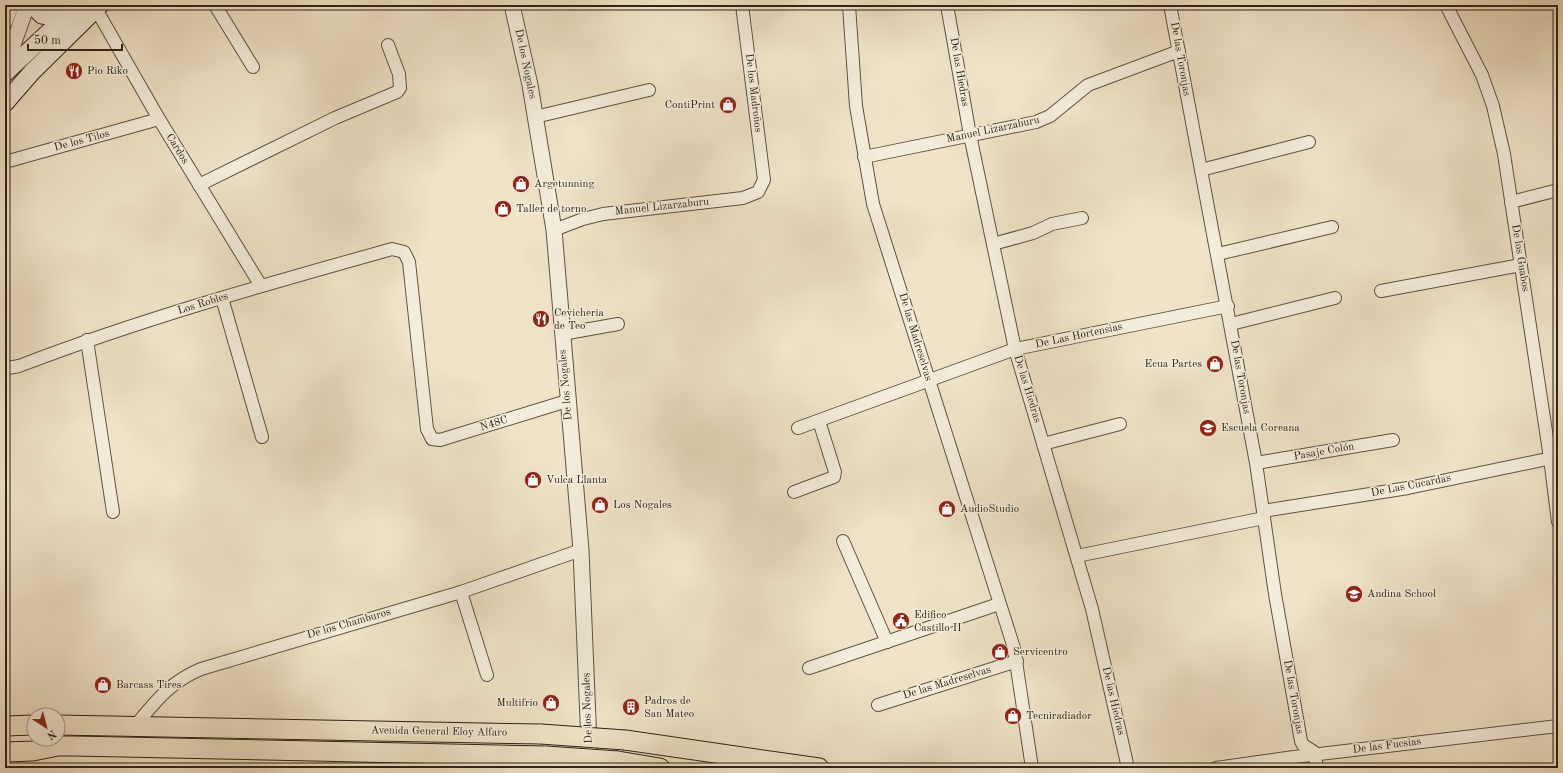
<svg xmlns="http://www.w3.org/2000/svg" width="1563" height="773" font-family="'Old Standard TT',serif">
<rect width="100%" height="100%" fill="#f0e3c7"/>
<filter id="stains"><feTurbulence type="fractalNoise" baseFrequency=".005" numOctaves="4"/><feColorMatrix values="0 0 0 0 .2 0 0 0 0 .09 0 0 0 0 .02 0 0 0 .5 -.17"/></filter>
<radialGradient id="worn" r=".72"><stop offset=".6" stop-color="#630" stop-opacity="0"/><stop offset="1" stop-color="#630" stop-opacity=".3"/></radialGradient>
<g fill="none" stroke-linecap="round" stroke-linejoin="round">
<defs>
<g id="minor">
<path d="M 215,5 L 253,67"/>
<path d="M 849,5 L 856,106 L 873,204 L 1014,648 L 1032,768"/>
<path d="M 947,5 L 970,135 L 1015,349 L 1092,609 L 1128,768"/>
<path d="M 1170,5 L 1256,463 L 1275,594 L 1301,741 L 1303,745 L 1314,752 L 1317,768"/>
<path d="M 1446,5 L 1482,75 L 1493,106 L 1504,154 L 1550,458 L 1558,522"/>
<path d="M 96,9 L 159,119 L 261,286"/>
<path d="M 535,117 L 649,90"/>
<path d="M 864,157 L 1036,122 L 1050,116 L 1088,85 L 1179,51"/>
<path d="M 5,162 L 159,119"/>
<path d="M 1201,170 L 1309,142"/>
<path d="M 199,185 L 335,118 L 397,92 L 400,88 L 399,74 L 388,45"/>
<path d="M 1511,202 L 1558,190"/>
<path d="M 554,230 L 583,219 L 603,214 L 743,198 L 758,192 L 764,180 L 742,5"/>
<path d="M 993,244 L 1033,233 L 1052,224 L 1082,218"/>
<path d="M 1218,254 L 1332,227"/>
<path d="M 1381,291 L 1521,265"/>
<path d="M 222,298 L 262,437"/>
<path d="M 1231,324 L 1335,298"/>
<path d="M 562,334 L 618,324"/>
<path d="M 87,340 L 113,512"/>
<path d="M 5,366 L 8,368 L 19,366 C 141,319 267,284 392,249 L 404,252 L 409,262 L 427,429 L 432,439 L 440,440 L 567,401"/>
<path d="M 798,428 L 1015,349 L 1228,306"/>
<path d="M 1043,444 L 1120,424"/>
<path d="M 1256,463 L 1393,440"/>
<path d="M 794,492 L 834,477 L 835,472 L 819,421"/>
<path d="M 1263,511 L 1408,488 L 1557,457"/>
<path d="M 843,541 L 887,642"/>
<path d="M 1077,556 L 1264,518"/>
<path d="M 461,592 L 487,675"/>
<path d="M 809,668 L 999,604"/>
<path d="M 878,705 L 1017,661"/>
<path d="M 135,726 C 156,701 170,682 201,669 L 461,592 L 581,550"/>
<path d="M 1216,768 L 1294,757 L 1558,726"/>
</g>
<g id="tertiary">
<path d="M 512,5 L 530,85 L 554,230 L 581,550 L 590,768"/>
<path d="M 5,21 L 11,5"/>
<path d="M 5,68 L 27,5"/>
</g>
<g id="secondary">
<path d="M 32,5 L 42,15 L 65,18"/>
<path d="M 5,73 L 78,5"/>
<path d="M 5,103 L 32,72 L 100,5"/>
</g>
<g id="primary">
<path d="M 58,725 L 541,734"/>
<path d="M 5,726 L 34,725"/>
<path d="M 625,740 L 819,768"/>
<path d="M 5,752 L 33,751 L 58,746 L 74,746 L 546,756"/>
<path d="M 618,761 L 660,768"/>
</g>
</defs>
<use href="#minor" stroke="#5e5342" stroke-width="14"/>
<use href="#tertiary" stroke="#5e5342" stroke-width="17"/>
<use href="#secondary" stroke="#2d2316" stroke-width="19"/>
<use href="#primary" stroke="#2d2316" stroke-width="21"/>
<use href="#minor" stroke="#f5eddb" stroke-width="12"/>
<use href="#tertiary" stroke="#f5eddb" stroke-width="15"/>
<use href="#secondary" stroke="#f5eddb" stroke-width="17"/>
<use href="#primary" stroke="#f0e3c7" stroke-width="19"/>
<defs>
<g id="primary-bridge">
<path d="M 541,734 L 625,740"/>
<path d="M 546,756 L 618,761"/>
</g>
</defs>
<use href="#primary-bridge" stroke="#2d2316" stroke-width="21" stroke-linecap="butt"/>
<use href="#primary-bridge" stroke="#f0e3c7" stroke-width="19"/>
</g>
<defs>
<symbol id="restaurant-disc" viewBox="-11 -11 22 22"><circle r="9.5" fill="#8f2418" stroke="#f5eddb"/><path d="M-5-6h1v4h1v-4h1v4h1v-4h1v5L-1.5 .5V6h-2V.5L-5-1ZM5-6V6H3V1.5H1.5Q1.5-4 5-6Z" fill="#fff"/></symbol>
<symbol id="shop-disc" viewBox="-11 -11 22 22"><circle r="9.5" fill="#8f2418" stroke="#f5eddb"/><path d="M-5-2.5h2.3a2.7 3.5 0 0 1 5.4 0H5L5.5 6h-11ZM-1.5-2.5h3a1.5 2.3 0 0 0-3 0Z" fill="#fff"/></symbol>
<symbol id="school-disc" viewBox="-11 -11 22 22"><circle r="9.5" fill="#8f2418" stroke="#f5eddb"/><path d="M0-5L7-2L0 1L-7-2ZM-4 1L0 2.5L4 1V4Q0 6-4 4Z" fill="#fff"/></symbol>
<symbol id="civic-disc" viewBox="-11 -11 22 22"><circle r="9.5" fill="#8f2418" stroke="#f5eddb"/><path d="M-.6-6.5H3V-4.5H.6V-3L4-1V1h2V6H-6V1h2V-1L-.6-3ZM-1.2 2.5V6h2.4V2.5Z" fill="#fff"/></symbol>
<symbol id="building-disc" viewBox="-11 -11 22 22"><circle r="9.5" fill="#8f2418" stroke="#f5eddb"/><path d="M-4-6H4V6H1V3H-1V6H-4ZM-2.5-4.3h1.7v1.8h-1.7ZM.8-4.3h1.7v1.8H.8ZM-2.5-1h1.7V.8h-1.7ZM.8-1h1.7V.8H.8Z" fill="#fff"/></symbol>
</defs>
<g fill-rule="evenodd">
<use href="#restaurant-disc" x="64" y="61" width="20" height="20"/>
<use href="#shop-disc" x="718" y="95" width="20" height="20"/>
<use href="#shop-disc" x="511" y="174" width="20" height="20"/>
<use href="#shop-disc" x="493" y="199" width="20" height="20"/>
<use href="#restaurant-disc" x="531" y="309" width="20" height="20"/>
<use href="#shop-disc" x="1205" y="354" width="20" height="20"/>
<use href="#school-disc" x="1198" y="418" width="20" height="20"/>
<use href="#shop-disc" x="523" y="470" width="20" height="20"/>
<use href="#shop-disc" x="590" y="495" width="20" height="20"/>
<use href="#shop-disc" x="937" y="499" width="20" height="20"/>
<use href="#school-disc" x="1344" y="584" width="20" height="20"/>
<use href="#civic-disc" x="891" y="611" width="20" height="20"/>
<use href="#shop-disc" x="990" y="642" width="20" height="20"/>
<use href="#shop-disc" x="93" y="675" width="20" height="20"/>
<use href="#shop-disc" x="541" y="693" width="20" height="20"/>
<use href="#building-disc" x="621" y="697" width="20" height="20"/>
<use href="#shop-disc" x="1003" y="706" width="20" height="20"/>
</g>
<g text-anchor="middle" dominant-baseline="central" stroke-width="3" stroke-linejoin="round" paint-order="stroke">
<g font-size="11" fill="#2d2316" stroke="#f5eddb">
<text transform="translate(1180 59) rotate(80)">De las Toronjas</text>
<text transform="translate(525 64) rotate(78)">De los Nogales</text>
<text transform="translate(959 72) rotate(80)">De las Hiedras</text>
<text transform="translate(753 93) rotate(83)">De los Madroños</text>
<text transform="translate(993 130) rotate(-12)">Manuel Lizarzaburu</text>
<text transform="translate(82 141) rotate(-15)">De los Tilos</text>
<text transform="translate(177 149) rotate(58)">Cardos</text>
<text transform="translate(662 207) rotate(-6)">Manuel Lizarzaburu</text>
<text transform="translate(1520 258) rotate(81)">De los Guabos</text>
<text transform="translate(203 304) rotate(-17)">Los Robles</text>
<text transform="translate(1079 336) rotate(-12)">De Las Hortensias</text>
<text transform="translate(915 337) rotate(73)">De las Madreselvas</text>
<text transform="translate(1240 377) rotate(80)">De las Toronjas</text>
<text transform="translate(566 385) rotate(-95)">De los Nogales</text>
<text transform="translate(1027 389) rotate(73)">De las Hiedras</text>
<text transform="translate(494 424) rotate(-17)">N48C</text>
<text transform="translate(1324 452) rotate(-10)">Pasaje Colón</text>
<text transform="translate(1411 486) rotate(-11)">De Las Cucardas</text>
<text transform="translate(349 624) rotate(-16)">De los Chamburos</text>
<text transform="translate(947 683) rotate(-17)">De las Madreselvas</text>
<text transform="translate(1293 697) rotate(80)">De las Toronjas</text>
<text transform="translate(1113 701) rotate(77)">De las Hiedras</text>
<text transform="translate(588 708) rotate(-92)">De los Nogales</text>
<text transform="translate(439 732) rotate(1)">Avenida General Eloy Alfaro</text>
<text transform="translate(1387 746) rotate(-7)">De las Fucsias</text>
</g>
<g font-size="11" fill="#2d2316" stroke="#f5eddb" text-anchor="start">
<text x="87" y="71">Pio Riko</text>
<text x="715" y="105" text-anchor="end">ContiPrint</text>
<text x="534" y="184">Argetunning</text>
<text x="516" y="209">Taller de torno</text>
<text x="554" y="313">Cevicheria<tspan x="554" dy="13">de Teo</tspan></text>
<text x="1202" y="364" text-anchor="end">Ecua Partes</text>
<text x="1221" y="428">Escuela Coreana</text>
<text x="546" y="480">Vulca Llanta</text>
<text x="613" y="505">Los Nogales</text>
<text x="960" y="509">AudioStudio</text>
<text x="1367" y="594">Andina School</text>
<text x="914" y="615">Edifico<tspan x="914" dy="13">Castillo II</tspan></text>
<text x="1013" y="652">Servicentro</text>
<text x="116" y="685">Barcass Tires</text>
<text x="644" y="701">Padros de<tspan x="644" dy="13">San Mateo</tspan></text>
<text x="538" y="703" text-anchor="end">Multifrio</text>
<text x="1026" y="716">Tecniradiador</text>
</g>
</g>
<rect width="1563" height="773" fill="none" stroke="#f0e3c7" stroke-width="20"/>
<rect x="6" y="6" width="1551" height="761" fill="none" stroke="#2d2316" stroke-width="2"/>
<rect x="10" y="10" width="1543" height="753" fill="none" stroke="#2d2316"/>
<g transform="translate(46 727) rotate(144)"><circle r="19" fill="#f5eddb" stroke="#a59c8c"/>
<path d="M0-3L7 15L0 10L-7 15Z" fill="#8f2418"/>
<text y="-6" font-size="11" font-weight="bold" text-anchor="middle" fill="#2d2316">N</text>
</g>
<path d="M28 44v6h94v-6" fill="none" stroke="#2d2316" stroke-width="2"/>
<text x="34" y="44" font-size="12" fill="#2d2316" stroke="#f5eddb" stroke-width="3" paint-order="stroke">50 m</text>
<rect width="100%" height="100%" filter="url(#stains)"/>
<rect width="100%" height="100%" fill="url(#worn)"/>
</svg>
